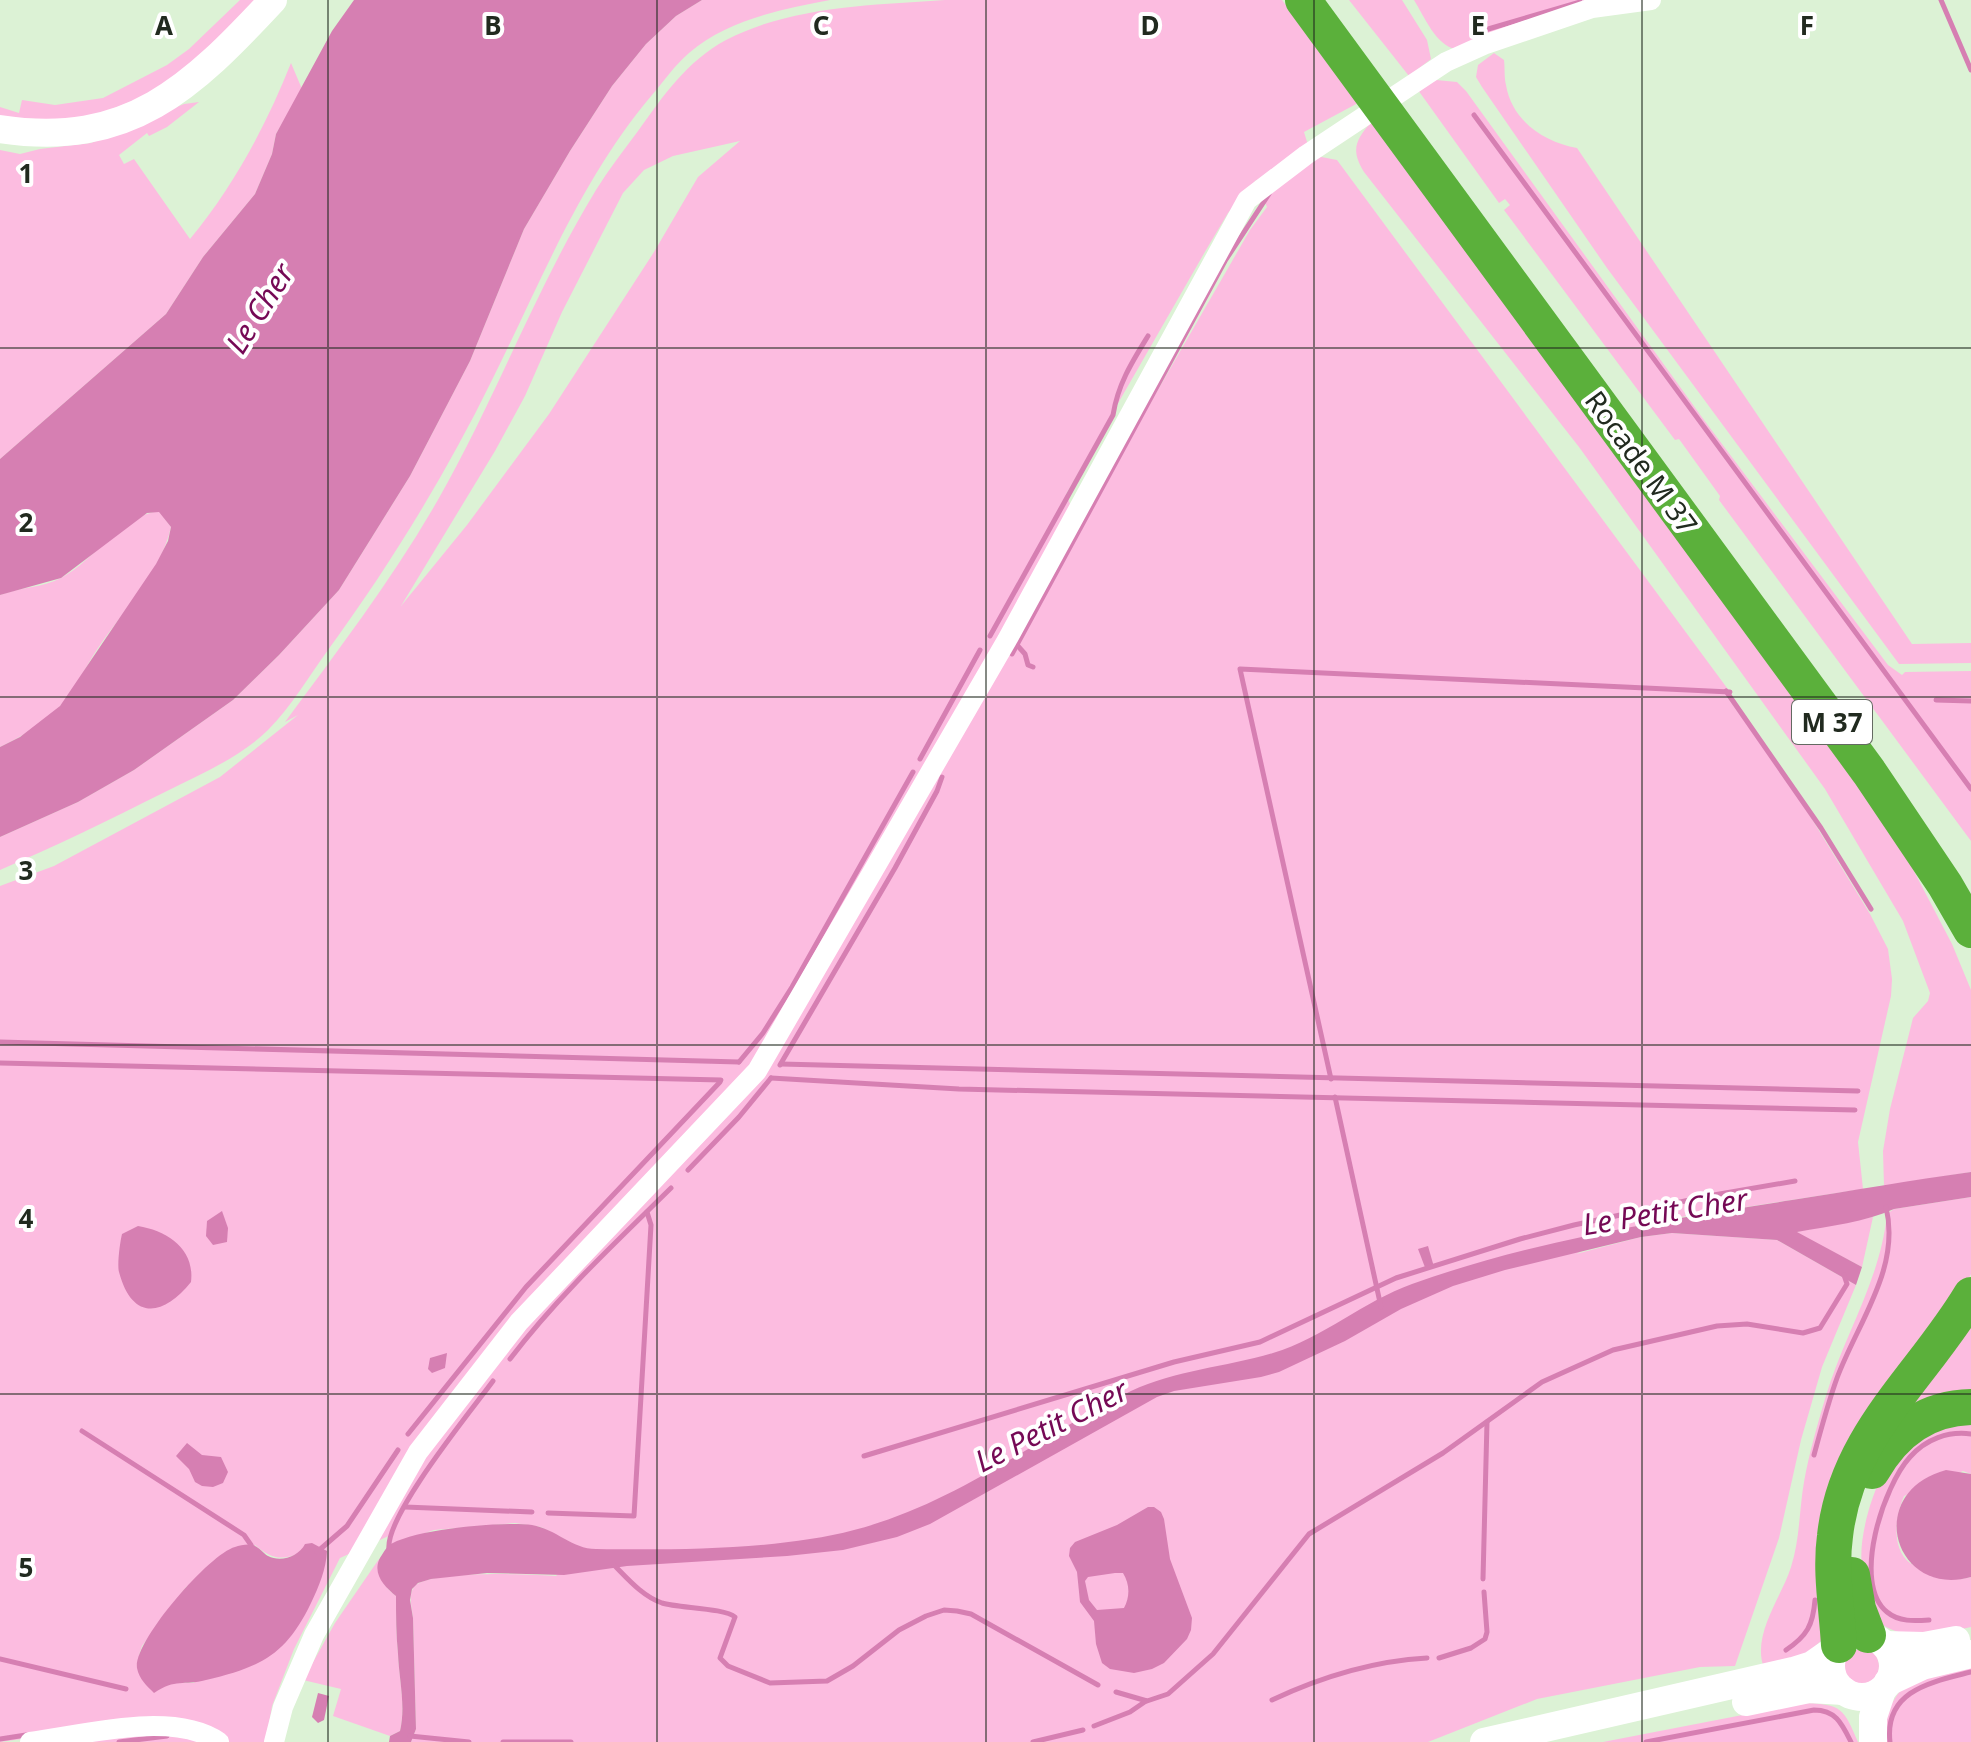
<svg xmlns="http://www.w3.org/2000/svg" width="1971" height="1742" font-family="'Noto Sans',sans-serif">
<rect width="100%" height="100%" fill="#dcf2d5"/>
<g fill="#fcbce0" fill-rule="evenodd">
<path d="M 240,0 L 260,0 L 167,88 L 83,120 L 0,118 L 0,107 L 19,113 L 22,100 L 55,105 L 103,98 L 167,65 L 189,49 Z"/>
<path d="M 702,0 L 830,0 C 782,9 727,20 689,53 C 675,65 664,81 652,95 C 580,180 541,282 492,380 C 446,474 390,565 328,650 C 309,676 291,707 268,730 C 240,758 200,774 165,792 C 111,819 56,846 0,870 L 0,837 L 78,802 L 134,770 L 233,700 L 279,655 L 339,590 L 410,476 L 470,361 L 524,229 L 570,151 L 612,86 L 646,44 L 676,16 Z"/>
<path d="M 945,0 L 1282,0 L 1358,103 L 1304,132 L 1311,155 L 1337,160 L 1730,692 L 1733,697 L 1727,697 L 1788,780 L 1870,914 L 1888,949 L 1892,979 L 1891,996 L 1858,1142 L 1863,1189 L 1642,1223 L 1576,1254 L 1641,1237 L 1672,1233 L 1777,1240 L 1856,1285 L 1822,1367 L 1801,1440 L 1779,1538 L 1735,1666 L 1700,1667 L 1537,1699 L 1428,1742 L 411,1742 L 416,1729 L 413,1618 C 412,1608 408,1596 414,1587 C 426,1570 534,1574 556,1576 L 583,1549 L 541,1527 L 515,1523 L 434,1530 L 388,1546 L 393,1534 L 340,1558 L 294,1649 L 272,1706 L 266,1742 L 228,1742 L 109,1727 L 0,1742 L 0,886 L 54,866 L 220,777 L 298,715 L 285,722 C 339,649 394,577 439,498 C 496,398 536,288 596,190 C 609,169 624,150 638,131 C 663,96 687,61 726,40 C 791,6 874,5 945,0 ZM 740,141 L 698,177 L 654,252 L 549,414 L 467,525 L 401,606 L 495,451 L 525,396 L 562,312 L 623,193 L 644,170 L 673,156 ZM 1256,180 L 1267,207 L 1250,230 L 1079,527 L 1066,494 L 1206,250 L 1228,213 ZM 255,1545 C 270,1558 282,1562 301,1552 L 194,1683 L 168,1683 L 139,1655 L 142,1646 L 186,1587 Z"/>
<path d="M 1349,0 L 1402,0 L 1427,40 L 1431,59 L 1409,76 Z"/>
<path d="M 1414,0 L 1610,0 L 1456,49 C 1436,46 1424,16 1414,0 Z"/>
<path d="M 1494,53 L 1504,60 C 1505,68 1504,77 1506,85 C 1512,121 1544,142 1577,148 L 1912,644 L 1971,643 L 1971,663 L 1899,664 L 1607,268 L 1482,87 L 1476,77 L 1478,65 Z"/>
<path d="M 291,63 L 302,89 L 276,134 L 272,154 L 255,194 L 203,257 L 166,314 L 0,459 L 0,150 L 20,154 L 40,149 L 91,143 L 184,104 L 199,102 L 167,127 L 149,136 L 147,133 L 119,155 L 124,164 L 134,159 L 190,239 C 233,187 266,126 291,63 Z"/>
<path d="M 1436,80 L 1457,82 L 1466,91 L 1704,420 L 1888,665 L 1902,675 L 1905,672 L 1971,671 L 1971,841 L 1719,500 L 1720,496 L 1679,439 L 1675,440 L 1504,210 L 1510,205 L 1505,199 L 1499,203 L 1418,90 Z"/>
<path d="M 1372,121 L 1828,740 L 1905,854 L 1952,944 L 1971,990 L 1971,1172 L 1884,1186 L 1883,1151 L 1890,1109 L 1913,1018 L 1928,1001 L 1930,993 L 1903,921 L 1825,789 L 1579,447 L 1364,172 C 1350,149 1356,140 1372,121 Z"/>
<path d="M 159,511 L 171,527 C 161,572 123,611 98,648 C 85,667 76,689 61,705 C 45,723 21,737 0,747 L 0,595 C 19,587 42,588 61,578 C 95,560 119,517 159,511 Z"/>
<path d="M 1971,1197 L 1971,1274 L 1961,1292 L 1890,1387 L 1822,1640 L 1805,1655 L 1763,1665 C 1753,1633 1782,1596 1791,1567 C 1800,1539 1799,1511 1804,1482 C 1809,1454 1817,1426 1825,1399 C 1844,1334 1880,1282 1887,1214 L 1894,1209 Z"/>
<path d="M 1873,1217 L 1862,1267 L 1795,1232 Z"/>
<path d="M 1971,1307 L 1971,1398 L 1897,1406 Z"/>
<path d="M 1971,1417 L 1971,1474 L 1963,1471 L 1904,1496 C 1896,1515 1890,1547 1910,1563 C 1916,1567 1927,1569 1934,1572 C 1948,1577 1956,1581 1971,1577 L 1971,1627 C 1936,1634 1906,1644 1876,1620 C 1871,1602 1865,1584 1862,1566 C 1857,1532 1880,1462 1907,1441 C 1919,1432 1956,1422 1971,1417 Z"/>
<path d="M 379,1559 C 377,1575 383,1586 396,1596 C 396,1616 396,1634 398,1654 C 399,1679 406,1706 400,1731 L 390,1736 L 333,1716 L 341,1689 L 303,1680 L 335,1623 Z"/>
<circle cx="1861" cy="1666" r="18"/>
<path d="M 1971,1665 L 1971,1742 L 1885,1742 C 1883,1719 1890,1700 1907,1684 Z"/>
<path d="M 1804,1703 C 1842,1704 1844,1709 1858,1742 L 1603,1742 Z"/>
<path d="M 149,1732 L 208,1742 L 72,1742 Z"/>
</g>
<g fill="#d67fb2" fill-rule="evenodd">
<path d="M 354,0 L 702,0 L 676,16 L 646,44 L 612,86 L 570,151 L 524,229 L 470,361 L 410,476 L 339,590 L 279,655 L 233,700 L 134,770 L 78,802 L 0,837 L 0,747 L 20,737 L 60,706 L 156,564 L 168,541 L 171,527 L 159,512 L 147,513 L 61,578 L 0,595 L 0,459 L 166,314 L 203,257 L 255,194 L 272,154 L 276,134 L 332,31 Z"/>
<path d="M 1971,1172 L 1971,1197 L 1894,1209 C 1865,1222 1830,1226 1797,1232 L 1862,1267 L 1856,1285 L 1777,1240 L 1672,1233 L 1641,1237 L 1505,1270 L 1453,1286 L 1401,1309 L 1345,1341 L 1279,1372 L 1261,1377 L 1174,1391 L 1157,1397 L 930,1524 L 897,1537 L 843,1550 L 787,1556 L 627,1566 L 564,1575 L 487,1573 L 431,1579 L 418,1583 L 412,1589 L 410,1600 L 413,1618 L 416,1729 L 411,1742 L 389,1742 L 390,1736 L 400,1731 C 406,1706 399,1679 398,1654 C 396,1634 396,1616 396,1596 C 385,1587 373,1575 379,1560 C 379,1559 387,1547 388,1546 C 411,1529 504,1521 532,1525 C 556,1529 572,1549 596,1549 C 674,1550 779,1550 854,1530 C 956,1504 1038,1437 1131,1391 C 1176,1370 1226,1367 1273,1353 C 1323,1338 1364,1301 1412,1284 C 1535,1240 1664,1220 1792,1200 C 1851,1191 1911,1180 1971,1172 Z"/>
<path d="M 222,1211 L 228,1228 L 227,1242 L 213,1245 L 206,1236 L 207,1221 Z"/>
<path d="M 138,1226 C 168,1231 195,1249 191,1282 C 163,1317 132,1321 119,1272 C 117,1265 120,1242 122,1234 Z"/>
<path d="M 1428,1246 L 1434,1267 L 1426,1270 L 1418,1249 Z"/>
<path d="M 447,1353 L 445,1368 L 432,1373 L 428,1369 L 430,1358 Z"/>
<path d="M 187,1443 L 202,1455 L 221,1457 L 228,1472 L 223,1483 L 213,1487 L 202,1486 L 195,1482 L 189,1469 L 176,1456 Z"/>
<path d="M 1946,1470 L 1971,1474 L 1971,1577 C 1895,1599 1862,1493 1946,1470 Z"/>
<path d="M 1148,1507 L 1154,1507 L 1161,1512 L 1164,1519 L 1170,1559 L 1192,1618 L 1191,1630 L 1187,1639 L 1164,1663 L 1152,1669 L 1134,1673 L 1110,1669 L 1102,1663 L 1096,1644 L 1094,1621 L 1080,1602 L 1077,1572 L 1069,1556 L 1070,1548 L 1075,1542 L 1117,1525 ZM 1115,1573 L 1123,1573 C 1130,1584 1130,1597 1124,1608 L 1097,1610 L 1089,1600 L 1085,1581 L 1088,1577 Z"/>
<path d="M 312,1543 L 327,1551 C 326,1570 319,1586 311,1603 C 286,1655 261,1667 206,1680 C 183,1686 176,1678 154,1693 C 147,1686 139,1679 137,1668 C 133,1642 209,1554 235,1547 C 240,1545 248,1544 253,1545 C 259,1547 263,1553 268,1556 C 281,1563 299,1556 305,1544 Z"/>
<path d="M 318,1693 L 329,1696 L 324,1720 L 318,1723 L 312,1717 Z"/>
</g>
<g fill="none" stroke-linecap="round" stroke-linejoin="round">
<g stroke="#d67fb2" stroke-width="5">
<path d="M 1941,0 L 1971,70"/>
<path d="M 1478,32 L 1580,2"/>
<path d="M 1474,115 L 1971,789"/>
<path d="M 990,636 L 1113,415 C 1118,384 1132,362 1148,336"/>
<path d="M 1017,645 L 1025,654 L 1028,665 L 1033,667"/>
<path d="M 1012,654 L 1225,261 L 1269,194"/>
<path d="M 1726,691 L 1821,828 L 1871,909"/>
<path d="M 1936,700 L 1971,701"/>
<path d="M 920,759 L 980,650"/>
<path d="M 0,1042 L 739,1062"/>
<path d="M 739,1062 L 763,1033 L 792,987 L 913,772"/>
<path d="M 0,1063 L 721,1080"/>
<path d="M 781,1064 L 1858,1091"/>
<path d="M 780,1065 L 895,868 L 937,791 L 942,777"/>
<path d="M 771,1078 L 959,1089 L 1855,1110"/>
<path d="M 1331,1079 L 1240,669 L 1730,692"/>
<path d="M 1335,1097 L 1381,1307"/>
<path d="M 688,1170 L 739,1117 L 771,1078"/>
<path d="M 510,1359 C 557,1297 615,1243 671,1188"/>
<path d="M 82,1431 L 244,1535 L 251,1545"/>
<path d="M 408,1434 L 526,1287 L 720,1082"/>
<path d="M 1814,1455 C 1821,1429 1828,1403 1837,1378 C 1858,1322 1901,1268 1886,1207"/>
<path d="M 864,1456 L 1174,1362 L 1260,1342 L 1396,1278 L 1520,1239 L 1574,1225 L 1708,1196 L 1795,1181"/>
<path d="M 405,1507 L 532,1512"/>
<path d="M 548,1513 L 634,1516 L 651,1225 L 647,1212"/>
<path d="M 389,1549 C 385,1516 471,1411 493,1381"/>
<path d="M 317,1552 L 347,1526 L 398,1450"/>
<path d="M 613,1564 C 627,1578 642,1596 662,1603 C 678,1608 725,1608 735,1617 L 720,1658 L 728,1666 L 770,1683 L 827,1681 L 853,1666 L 899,1630 L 926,1616 L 944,1610 L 957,1611 L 971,1614 L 1098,1685"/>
<path d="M 1483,1579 L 1487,1422"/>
<path d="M 1929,1620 C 1914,1621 1899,1622 1887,1612 C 1851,1583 1884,1485 1910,1457 C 1926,1439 1948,1431 1971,1434"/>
<path d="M 1786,1650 C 1807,1636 1813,1625 1815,1600"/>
<path d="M 1439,1658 L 1471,1648 L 1485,1639 L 1487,1632 L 1484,1592"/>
<path d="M 0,1659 L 126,1689"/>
<path d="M 1116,1692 L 1147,1701 L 1168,1694 L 1213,1654 L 1309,1534 L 1443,1453 L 1542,1382 L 1613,1350 L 1717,1326 L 1747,1324 L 1803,1333 L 1820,1328 L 1847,1284 L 1844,1275"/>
<path d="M 1272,1700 C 1321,1677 1373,1661 1427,1658"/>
<path d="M 1094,1726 L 1130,1712 L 1146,1701"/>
<path d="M 410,1736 L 469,1742"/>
<path d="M 0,1739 L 26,1735"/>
<path d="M 119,1742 L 167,1736"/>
<path d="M 503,1742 L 571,1742"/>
<path d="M 1033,1742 L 1083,1730"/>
<path d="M 1646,1742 L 1814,1710 C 1836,1710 1842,1724 1851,1742"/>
<path d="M 1890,1742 C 1884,1690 1932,1682 1971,1672"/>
</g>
<g stroke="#fff" stroke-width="20">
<path d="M 30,1742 C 83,1735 173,1710 219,1742"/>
<path d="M 274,1742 L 283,1707 L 314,1635 L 418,1452 L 519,1322 L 757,1071 L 1007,640 L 1247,200 L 1306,155 L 1446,62 L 1486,44 L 1592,8 L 1651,0"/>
</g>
<g stroke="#fff" stroke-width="28">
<path d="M 0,129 C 129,149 192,87 273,0"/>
<circle cx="1862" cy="1666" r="31"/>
<path d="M 1885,1645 L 1924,1646 L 1956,1640"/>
<path d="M 1888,1682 L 1922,1666 L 1971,1654"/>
<path d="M 1746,1702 L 1809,1689 L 1844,1691"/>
<path d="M 1484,1742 L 1793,1671 L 1812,1665 L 1835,1649"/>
<path d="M 1873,1742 L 1873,1717 L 1882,1690"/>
</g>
<g stroke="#5bb03b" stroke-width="36">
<path d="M 1303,0 L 1869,772 L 1945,885 L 1971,930"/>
<path d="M 1872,1471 C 1894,1432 1926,1408 1971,1407"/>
<path d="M 1852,1575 L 1858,1609 L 1868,1635"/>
<path d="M 1839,1645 C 1837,1609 1830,1572 1835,1536 C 1846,1435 1922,1377 1971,1295"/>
</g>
</g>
<path fill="none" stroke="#212a1f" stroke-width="2" stroke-opacity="0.55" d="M 328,0 L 328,1742M 657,0 L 657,1742M 986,0 L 986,1742M 1314,0 L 1314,1742M 1642,0 L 1642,1742M 0,348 L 1971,348M 0,697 L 1971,697M 0,1045 L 1971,1045M 0,1394 L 1971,1394"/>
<g text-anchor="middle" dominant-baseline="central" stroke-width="8" stroke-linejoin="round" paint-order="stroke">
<rect fill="#fff" stroke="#646a62" stroke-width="2" x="1792" y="700" width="80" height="44" rx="6"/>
<g font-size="26" font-weight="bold" fill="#212a1f">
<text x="1832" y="722">M 37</text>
</g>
<g font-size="28" fill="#212a1f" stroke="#fff">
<text transform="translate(1642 462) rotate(54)">Rocade M 37</text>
</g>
<g font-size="30" font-style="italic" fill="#750955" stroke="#fff">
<text transform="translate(259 308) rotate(-58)">Le Cher</text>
<text transform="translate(1665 1211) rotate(-9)">Le Petit Cher</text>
<text transform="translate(1051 1425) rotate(-27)">Le Petit Cher</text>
</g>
</g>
<g font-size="26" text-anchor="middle" font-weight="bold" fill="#212a1f" stroke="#fff" stroke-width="8" stroke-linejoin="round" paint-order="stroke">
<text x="164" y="35">A</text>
<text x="493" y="35">B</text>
<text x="821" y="35">C</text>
<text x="1150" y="35">D</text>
<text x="1478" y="35">E</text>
<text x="1807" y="35">F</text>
<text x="26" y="183">1</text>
<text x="26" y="532">2</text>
<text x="26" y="880">3</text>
<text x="26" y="1228">4</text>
<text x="26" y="1577">5</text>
</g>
</svg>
